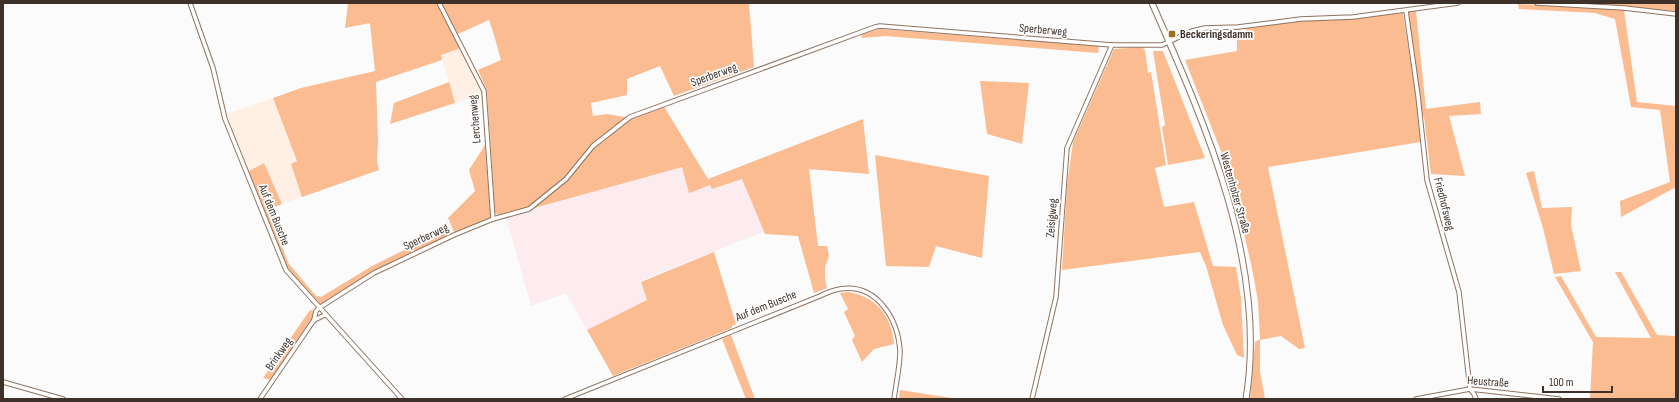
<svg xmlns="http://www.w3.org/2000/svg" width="1679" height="402" font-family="'Sofia Sans Condensed',sans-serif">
<rect width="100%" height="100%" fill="#fbfbfb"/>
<g fill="#ffefe5">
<path d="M 461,48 L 478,81 L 482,94 L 455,103 L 441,55 Z"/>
<path d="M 273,98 L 297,161 L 291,164 L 302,197 L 282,204 L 264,163 L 247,172 L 227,114 Z"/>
</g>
<path fill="#fcecf0" d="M 682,166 L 711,185 L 712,189 L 742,179 L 765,231 L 641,281 L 647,300 L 587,330 L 566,293 L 531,306 L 506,217 Z"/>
<g fill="#fabc90">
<path d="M 348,3 L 439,3 L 438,5 L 461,48 L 441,55 L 442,60 L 376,82 L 378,141 L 377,161 L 379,170 L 302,197 L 291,164 L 297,161 L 273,98 L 301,88 L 375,71 L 370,23 L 345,28 Z"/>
<path d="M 440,3 L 749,3 L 754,67 L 674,96 L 660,66 L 627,79 L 627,95 L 591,103 L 593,116 L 607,114 L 631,118 L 663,105 L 708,179 L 863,119 L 869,174 L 809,169 L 818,246 L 827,246 L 829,256 L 825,267 L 825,279 L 827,288 L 814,293 L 798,236 L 765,234 L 742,179 L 712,189 L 710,185 L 689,193 L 682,167 L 531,209 L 529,207 L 498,215 L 495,213 L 487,91 L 478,70 L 501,60 L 494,35 L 489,20 L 458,34 Z"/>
<path d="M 1586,3 L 1676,3 L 1676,11 L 1587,4 Z"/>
<path d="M 1518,4 L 1624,10 L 1637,102 L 1676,106 L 1676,187 L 1621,217 L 1620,201 L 1670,182 L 1660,110 L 1631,107 L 1615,19 L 1595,13 L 1519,9 Z"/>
<path d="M 1416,11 L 1426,109 L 1480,102 L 1481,114 L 1449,116 L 1465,176 L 1431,174 L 1424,117 L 1422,117 L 1407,12 Z"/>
<path d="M 1403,13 L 1416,97 L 1421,142 L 1268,167 L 1305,348 L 1299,349 L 1281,336 L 1260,340 L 1260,372 L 1265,399 L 1250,399 L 1255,342 L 1260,339 L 1258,301 L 1252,268 L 1230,174 L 1185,60 L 1237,51 L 1237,28 L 1239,28 L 1241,34 L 1246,33 L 1245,27 L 1301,21 L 1353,19 Z"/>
<path d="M 880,29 L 1099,46 L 1098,53 L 885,36 L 862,38 L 861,34 Z"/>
<path d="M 1142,47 L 1145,50 L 1148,73 L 1151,72 L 1166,165 L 1155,168 L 1164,207 L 1194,202 L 1213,266 L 1236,267 L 1241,298 L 1244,358 L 1237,355 L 1223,325 L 1206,266 L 1200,252 L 1062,270 L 1067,185 L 1073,142 L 1114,49 Z"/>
<path d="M 1153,51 L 1163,51 L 1205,158 L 1168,165 L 1162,127 L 1165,125 Z"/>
<path d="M 980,81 L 1029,83 L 1022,144 L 987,134 Z"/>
<path d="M 449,82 L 455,103 L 390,124 L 394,103 Z"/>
<path d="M 485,145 L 491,218 L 455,234 L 448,218 L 475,191 L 469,170 Z"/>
<path d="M 875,155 L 989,176 L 982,258 L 936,246 L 929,267 L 886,266 Z"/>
<path d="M 264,163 L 282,204 L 267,210 L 289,264 L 316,296 L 321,297 L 372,266 L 412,246 L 449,231 L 446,219 L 452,235 L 373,271 L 320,305 L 287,268 L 247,172 Z"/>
<path d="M 1534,171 L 1542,208 L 1572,207 L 1571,225 L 1581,271 L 1554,274 L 1543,228 L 1526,173 Z"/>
<path d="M 714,252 L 736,324 L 732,326 L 732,328 L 613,376 L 587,330 L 647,300 L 641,282 Z"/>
<path d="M 1615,272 L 1621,272 L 1657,335 L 1676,336 L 1676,399 L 1590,399 L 1593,342 L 1555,277 L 1561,276 L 1596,337 L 1651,338 Z"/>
<path d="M 848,292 C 876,296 892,316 894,344 L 874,349 L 862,362 L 852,340 L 855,336 L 844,312 L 848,309 L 840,293 Z"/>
<path d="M 310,310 L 314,311 L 312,318 L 271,380 L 263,378 Z"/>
<path d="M 731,335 L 755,399 L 746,399 L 722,339 Z"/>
<path d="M 900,390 L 958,399 L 899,399 Z"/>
</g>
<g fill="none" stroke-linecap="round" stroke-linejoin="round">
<defs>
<g id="minor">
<path d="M 190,3 L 213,68 L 225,119 L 286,270 L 402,399"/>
<path d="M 439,3 L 484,91 L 493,219"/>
<path d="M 1537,3 L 1624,8 L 1676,14"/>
<path d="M 1406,11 L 1418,96 L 1427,180 L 1459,292 L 1470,389 L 1474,394 L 1476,399"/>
<path d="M 314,320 L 325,315"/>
<path d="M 3,382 L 63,399"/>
<path d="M 260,399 L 314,320 L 316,311 L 319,308 L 374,273 L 454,235 L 493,219 L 529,209 L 566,179 L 593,146 L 630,117 L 875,27 L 880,26 L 1112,45 L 1162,45 L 1192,31 L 1205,28 L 1238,27 L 1301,19 L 1353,17 L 1458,3"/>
<path d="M 565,399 L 820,296 C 826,293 833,290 840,289 C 876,283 898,318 900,351 C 900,367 896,383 894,399"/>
<path d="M 1032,399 L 1056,297 L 1067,148 L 1112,45"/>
<path d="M 1416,399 L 1470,389 L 1559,399"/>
</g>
<path id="secondary" d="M 1152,3 C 1205,123 1268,265 1246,399"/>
</defs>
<use href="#minor" stroke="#8f7360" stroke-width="5.5"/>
<use href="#secondary" stroke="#8f7360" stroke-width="7"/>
<use href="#minor" stroke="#fff" stroke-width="3.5"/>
<use href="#secondary" stroke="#fff" stroke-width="5"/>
</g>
<rect fill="#9d7121" stroke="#fff" stroke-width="1.5" x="1168" y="30" width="8" height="8" rx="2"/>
<g text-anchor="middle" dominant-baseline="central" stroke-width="3.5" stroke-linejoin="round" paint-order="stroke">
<g font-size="12" fill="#3d3129" stroke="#fff">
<text transform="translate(1043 30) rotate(5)">Sperberweg</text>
<text transform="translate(714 75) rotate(-20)">Sperberweg</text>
<text transform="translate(475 119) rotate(-95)">Lerchenweg</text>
<text transform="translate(1235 193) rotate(74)">Westenholzer Straße</text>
<text transform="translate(1444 204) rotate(76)">Friedhofsweg</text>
<text transform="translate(274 215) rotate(68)">Auf dem Busche</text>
<text transform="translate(1052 218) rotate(-86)">Zeisigweg</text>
<text transform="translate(426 237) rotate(-25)">Sperberweg</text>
<text transform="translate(766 306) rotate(-22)">Auf dem Busche</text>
<text transform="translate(279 354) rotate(-55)">Brinkweg</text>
<text transform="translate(1488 382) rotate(4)">Heustraße</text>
</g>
<g font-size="12" font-weight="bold" fill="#3d3129" stroke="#fff" text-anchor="start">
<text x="1180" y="34">Beckeringsdamm</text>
</g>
</g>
<rect width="1679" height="402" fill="none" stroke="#3d3129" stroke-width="8"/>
<path d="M1543 386v6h69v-6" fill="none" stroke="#3d3129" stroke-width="2"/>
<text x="1549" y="386" font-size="12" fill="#3d3129" stroke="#ffffff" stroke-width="3" paint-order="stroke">100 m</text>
</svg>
